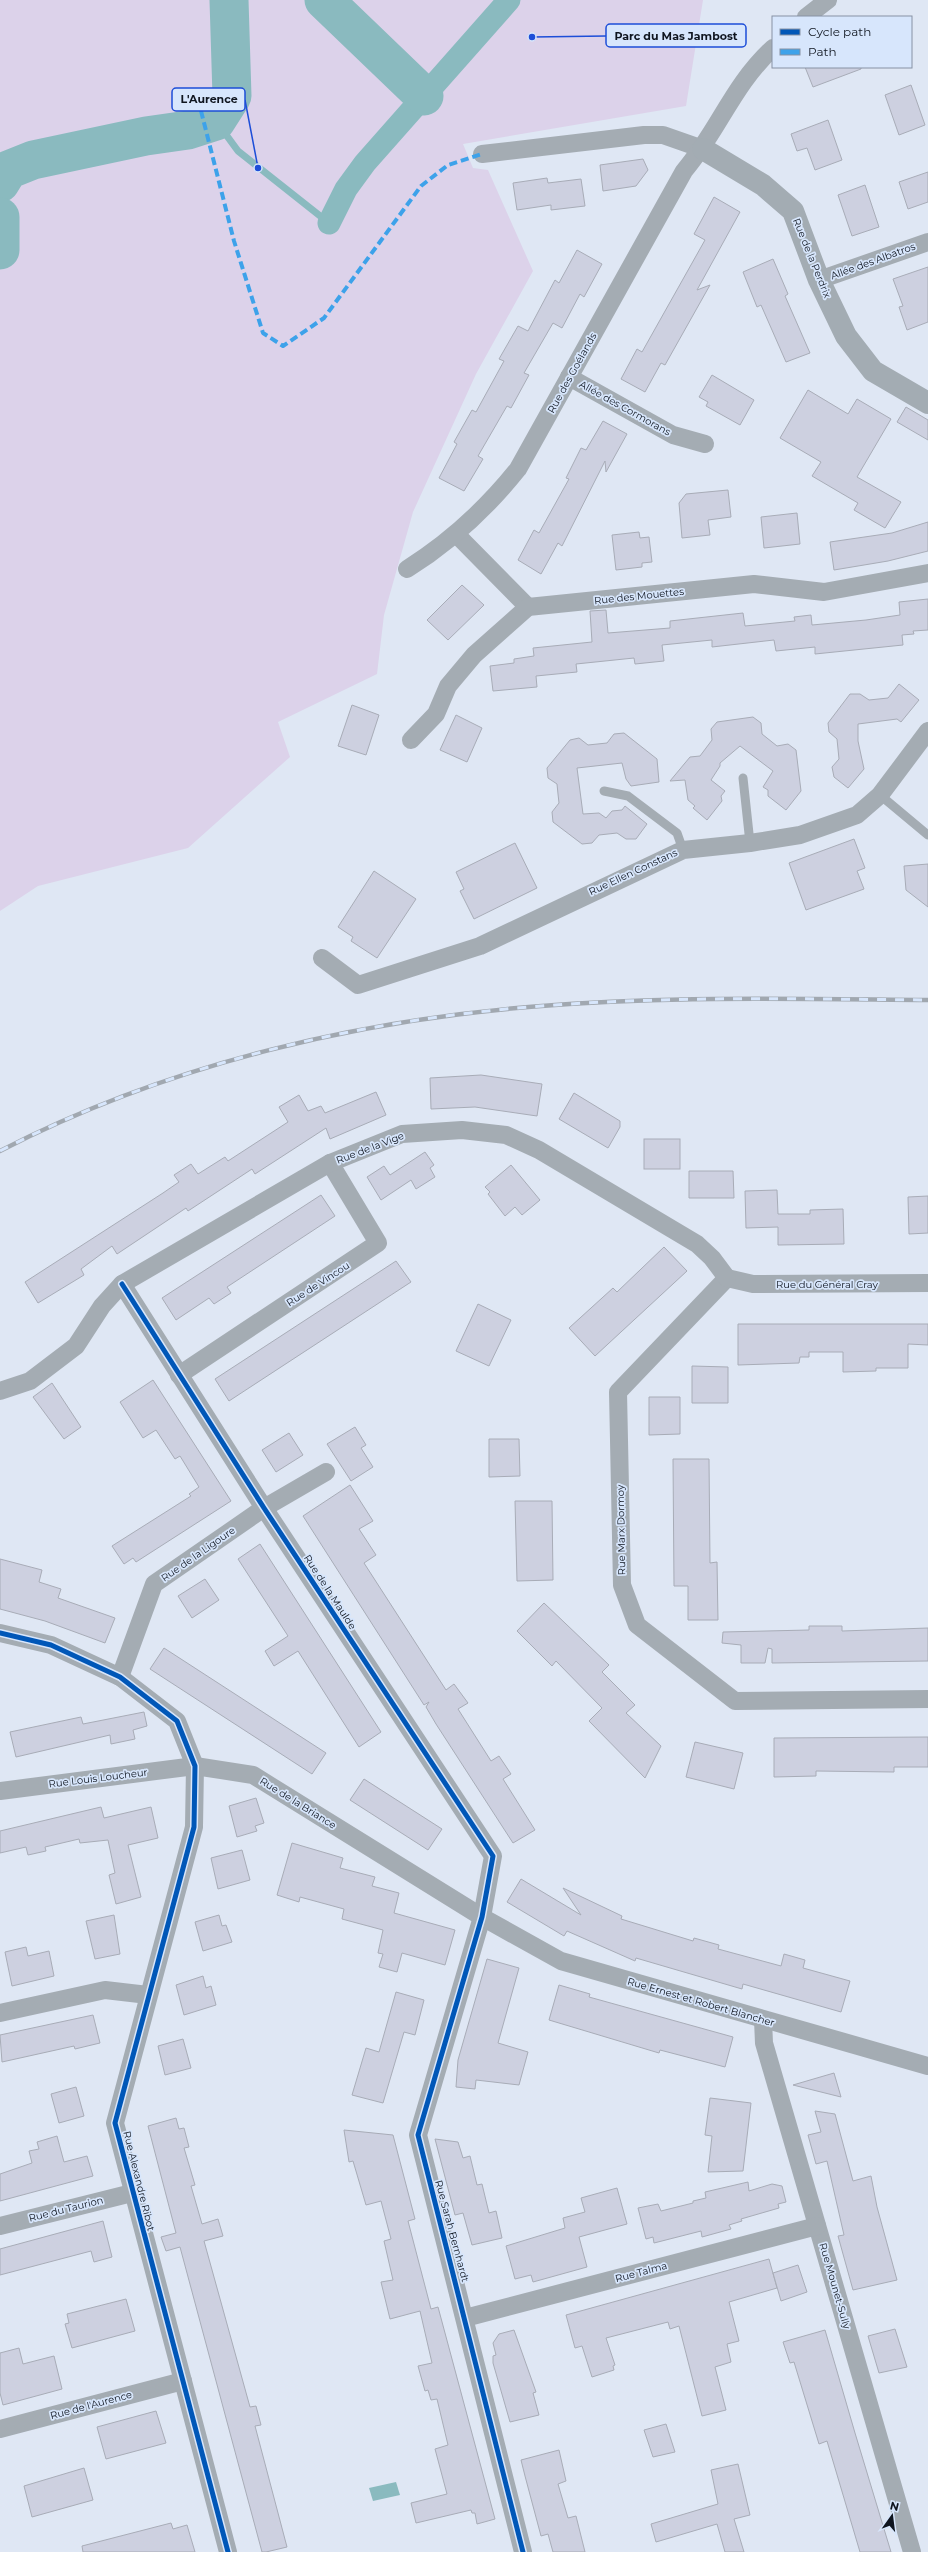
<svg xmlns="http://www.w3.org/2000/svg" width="928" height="2552" font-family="Montserrat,sans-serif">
<rect width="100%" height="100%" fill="#dfe7f4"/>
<path fill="#dcd2ea" d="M 0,0 L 703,0 L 686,106 L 463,144 L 473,168 L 488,170 L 533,271 L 476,374 L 413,512 L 384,615 L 377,674 L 278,722 L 290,757 L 188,848 L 38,886 L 0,911 Z"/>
<path fill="#8ababf" d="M 396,2482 L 400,2495 L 373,2501 L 369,2488 Z"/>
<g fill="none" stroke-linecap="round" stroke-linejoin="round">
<path stroke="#8ababf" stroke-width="7" d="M 216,121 L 238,151 L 329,223"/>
<path stroke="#8ababf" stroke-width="23" d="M 329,223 L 346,189 L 365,163 L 509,0"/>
<g stroke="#8ababf" stroke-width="39">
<path d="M 324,0 L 424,96"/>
<path d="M 0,183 L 8,170 L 33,160 L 146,136 L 188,130 L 216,121 L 232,96 L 229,0"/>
<path d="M 0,217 L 0,250"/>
</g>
</g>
<g fill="#cdd0e0" stroke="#a8acb7">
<path d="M 805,67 L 861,67 L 861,69 L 813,87 Z"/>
<path d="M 911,85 L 925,125 L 899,135 L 885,95 Z"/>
<path d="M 828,120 L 842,160 L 815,170 L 807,148 L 797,151 L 791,134 Z"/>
<path d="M 643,159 L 648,170 L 636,186 L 603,191 L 600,165 Z"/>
<path d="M 928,172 L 928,202 L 908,209 L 899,182 Z"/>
<path d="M 547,178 L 548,183 L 581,179 L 585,206 L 551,210 L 551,205 L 517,210 L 513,183 Z"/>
<path d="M 865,185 L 879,227 L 852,236 L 838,195 Z"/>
<path d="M 714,197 L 740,212 L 697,290 L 710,285 L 665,365 L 661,363 L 645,392 L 621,379 L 637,349 L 642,352 L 705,240 L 694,234 Z"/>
<path d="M 577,250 L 602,264 L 584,297 L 580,294 L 562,328 L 553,323 L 524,373 L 529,375 L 511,408 L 507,406 L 478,456 L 483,459 L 464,491 L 439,478 L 457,444 L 454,442 L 472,410 L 476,412 L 504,361 L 499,359 L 518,326 L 528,331 L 555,280 L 559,283 Z"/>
<path d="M 773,259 L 788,294 L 785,296 L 810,353 L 786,362 L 761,305 L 757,307 L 743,272 Z"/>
<path d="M 928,267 L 928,322 L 907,330 L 899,307 L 903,306 L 893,279 Z"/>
<path d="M 712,375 L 754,400 L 740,425 L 706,406 L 708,402 L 699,397 Z"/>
<path d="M 808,390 L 848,414 L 857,399 L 891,419 L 857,477 L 901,502 L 885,528 L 854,510 L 858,503 L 812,476 L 821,462 L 780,438 Z"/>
<path d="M 906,407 L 928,420 L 928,440 L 897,422 Z"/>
<path d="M 603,421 L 627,434 L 606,472 L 605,461 L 562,546 L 558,543 L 541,574 L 518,560 L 534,530 L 539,533 L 569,479 L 566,478 L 581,448 L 586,450 Z"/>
<path d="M 728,490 L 731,517 L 708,520 L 710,535 L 682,538 L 679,503 L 686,494 Z"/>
<path d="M 797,513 L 800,544 L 764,548 L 761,517 Z"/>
<path d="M 928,522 L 928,551 L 888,561 L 834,570 L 830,542 L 892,533 Z"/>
<path d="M 639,532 L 640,538 L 649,537 L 652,562 L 642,563 L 642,567 L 616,570 L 612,535 Z"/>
<path d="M 462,585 L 484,605 L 448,640 L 427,620 Z"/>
<path d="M 928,599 L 928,630 L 913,631 L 914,634 L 902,635 L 903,645 L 815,654 L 815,647 L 776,651 L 774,640 L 712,647 L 712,640 L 662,645 L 664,661 L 635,664 L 634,658 L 576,664 L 577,672 L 536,676 L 537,687 L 493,691 L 490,666 L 514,663 L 514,659 L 534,656 L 533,648 L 592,642 L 590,611 L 606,610 L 608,633 L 670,628 L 670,621 L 743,613 L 745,626 L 795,621 L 794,617 L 811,615 L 812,625 L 866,620 L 900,615 L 899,602 Z"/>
<path d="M 899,684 L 919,700 L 901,722 L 897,719 L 858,724 L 858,741 L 864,769 L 848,788 L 834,777 L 832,767 L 839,759 L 837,739 L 829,732 L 828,723 L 850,694 L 860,694 L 869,700 L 888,698 Z"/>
<path d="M 352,705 L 379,715 L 366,755 L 338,746 Z"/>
<path d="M 456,715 L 482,728 L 467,762 L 440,750 Z"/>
<path d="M 753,717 L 761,723 L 762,734 L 777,746 L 788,744 L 796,750 L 801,791 L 786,810 L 768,796 L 768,790 L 763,787 L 773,771 L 740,746 L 720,763 L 720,766 L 711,780 L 725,791 L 721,796 L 722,801 L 707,820 L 693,808 L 695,806 L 688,800 L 685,780 L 670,781 L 690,757 L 700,756 L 712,740 L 711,729 L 717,722 Z"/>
<path d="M 624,733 L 657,759 L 659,782 L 631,786 L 626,779 L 622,763 L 577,768 L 583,814 L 599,813 L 606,818 L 612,811 L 622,810 L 625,806 L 647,824 L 636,839 L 626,839 L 617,833 L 599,835 L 592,843 L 582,844 L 553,822 L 552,812 L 559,803 L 558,794 L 557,784 L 548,778 L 547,768 L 570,740 L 579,738 L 588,745 L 607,743 L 614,734 Z"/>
<path d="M 854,839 L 865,868 L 857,871 L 864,889 L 806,910 L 789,863 Z"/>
<path d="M 515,843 L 537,888 L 474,919 L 460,891 L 464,889 L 456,872 Z"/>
<path d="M 928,864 L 928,907 L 906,890 L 904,866 Z"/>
<path d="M 374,871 L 416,899 L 377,958 L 351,941 L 353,937 L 338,927 Z"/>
<path d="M 481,1075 L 542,1084 L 537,1116 L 475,1107 L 431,1109 L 430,1078 Z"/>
<path d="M 376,1092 L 386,1115 L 330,1139 L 326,1128 L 255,1174 L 252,1169 L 188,1211 L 186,1208 L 117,1254 L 112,1246 L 81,1269 L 84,1275 L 38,1303 L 25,1282 L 163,1193 L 179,1182 L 174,1175 L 191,1164 L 198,1174 L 225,1157 L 228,1161 L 288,1122 L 279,1107 L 299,1095 L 308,1111 L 321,1106 L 325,1113 Z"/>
<path d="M 574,1093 L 620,1121 L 620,1127 L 608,1148 L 559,1119 Z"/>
<rect x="644" y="1139" width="36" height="30"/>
<path d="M 425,1152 L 434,1165 L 430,1168 L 435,1177 L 416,1189 L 411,1180 L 381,1200 L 367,1177 L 384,1166 L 390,1175 Z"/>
<path d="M 511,1165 L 540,1200 L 522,1215 L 515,1207 L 505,1216 L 488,1194 L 490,1192 L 485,1187 Z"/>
<path d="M 689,1171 L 733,1171 L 734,1198 L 689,1198 Z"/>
<path d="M 777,1190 L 778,1214 L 810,1214 L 810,1210 L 843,1209 L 844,1244 L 778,1245 L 778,1227 L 746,1228 L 745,1191 Z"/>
<path d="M 321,1195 L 335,1216 L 227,1287 L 231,1293 L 214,1304 L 209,1298 L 176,1320 L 162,1298 Z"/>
<path d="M 928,1196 L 928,1233 L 909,1234 L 908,1197 Z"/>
<path d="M 664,1247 L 687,1271 L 595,1356 L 569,1328 L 613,1288 L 617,1292 Z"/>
<path d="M 396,1261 L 411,1282 L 229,1401 L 215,1379 Z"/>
<path d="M 478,1304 L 511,1320 L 489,1366 L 456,1351 Z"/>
<path d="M 738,1324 L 928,1324 L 928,1345 L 908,1344 L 908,1368 L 876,1368 L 876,1371 L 843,1372 L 843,1352 L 809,1352 L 809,1357 L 800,1357 L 799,1363 L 738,1365 Z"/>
<path d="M 692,1366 L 728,1367 L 728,1403 L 692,1403 Z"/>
<path d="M 153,1380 L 231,1501 L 136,1562 L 133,1558 L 124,1564 L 112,1546 L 191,1496 L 189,1494 L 199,1487 L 180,1456 L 175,1459 L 156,1430 L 143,1438 L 120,1402 Z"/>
<path d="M 52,1383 L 81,1427 L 64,1439 L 33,1397 Z"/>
<path d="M 649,1397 L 680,1397 L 680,1434 L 649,1435 Z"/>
<path d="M 355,1427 L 366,1445 L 361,1448 L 373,1467 L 351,1481 L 327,1444 Z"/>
<path d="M 289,1433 L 303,1455 L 276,1472 L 262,1450 Z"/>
<path d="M 489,1439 L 519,1439 L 520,1476 L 489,1477 Z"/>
<path d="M 673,1459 L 709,1459 L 710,1563 L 717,1562 L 718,1620 L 688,1620 L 688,1586 L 674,1586 Z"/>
<path d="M 350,1485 L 373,1521 L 359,1529 L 376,1555 L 364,1563 L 446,1690 L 454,1684 L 468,1703 L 458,1709 L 491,1761 L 499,1756 L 511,1774 L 503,1779 L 535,1830 L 513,1843 L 436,1724 L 426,1707 L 429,1702 L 424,1705 L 303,1516 Z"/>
<path d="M 515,1501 L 552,1501 L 553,1580 L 517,1581 Z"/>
<path d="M 260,1544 L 381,1732 L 359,1747 L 298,1651 L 274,1666 L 265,1651 L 288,1636 L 238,1559 Z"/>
<path d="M 0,1559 L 42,1570 L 39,1582 L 61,1589 L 58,1598 L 115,1618 L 105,1643 L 45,1621 L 0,1609 Z"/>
<path d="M 205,1579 L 219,1600 L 192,1618 L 178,1596 Z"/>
<path d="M 544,1603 L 609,1665 L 602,1672 L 635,1705 L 626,1713 L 661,1746 L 645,1778 L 589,1721 L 602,1708 L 556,1661 L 552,1666 L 517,1631 Z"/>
<path d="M 809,1626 L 842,1626 L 842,1631 L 928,1628 L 928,1661 L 772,1663 L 772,1649 L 768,1648 L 765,1663 L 741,1663 L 741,1645 L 722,1643 L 723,1632 L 809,1630 Z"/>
<path d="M 164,1648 L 326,1753 L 312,1774 L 150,1669 Z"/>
<path d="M 144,1712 L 147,1726 L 133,1730 L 135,1739 L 111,1744 L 110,1735 L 16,1757 L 10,1732 L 81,1717 L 83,1724 Z"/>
<path d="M 928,1737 L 928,1767 L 894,1767 L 894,1772 L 816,1771 L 816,1776 L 774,1777 L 774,1738 Z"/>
<path d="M 695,1742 L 743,1753 L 734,1789 L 686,1777 Z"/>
<path d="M 364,1779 L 442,1829 L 428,1850 L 350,1800 Z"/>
<path d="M 256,1798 L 264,1823 L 255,1826 L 257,1831 L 237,1837 L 229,1806 Z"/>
<path d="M 101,1807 L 104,1818 L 151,1807 L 158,1838 L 128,1845 L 141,1897 L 116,1904 L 109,1875 L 115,1873 L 108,1840 L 80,1843 L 79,1839 L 45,1847 L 46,1851 L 28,1855 L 26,1847 L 0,1853 L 0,1831 Z"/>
<path d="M 292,1843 L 343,1858 L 340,1868 L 375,1877 L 372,1886 L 399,1893 L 394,1913 L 455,1930 L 445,1965 L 402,1953 L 397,1972 L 379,1967 L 383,1954 L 378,1953 L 383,1930 L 342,1919 L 344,1909 L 300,1897 L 299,1902 L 277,1895 Z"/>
<path d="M 242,1850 L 250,1880 L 218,1889 L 211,1858 Z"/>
<path d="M 521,1879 L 581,1915 L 563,1888 L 622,1916 L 621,1919 L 693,1941 L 694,1938 L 719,1945 L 718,1949 L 781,1966 L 784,1954 L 805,1960 L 803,1968 L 850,1981 L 841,2012 L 743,1984 L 742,1989 L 636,1958 L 635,1961 L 567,1931 L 564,1936 L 507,1902 Z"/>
<path d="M 114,1915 L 120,1954 L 95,1959 L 86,1921 Z"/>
<path d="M 219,1915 L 222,1926 L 226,1925 L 232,1942 L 203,1951 L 195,1922 Z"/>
<path d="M 26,1947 L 28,1956 L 49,1951 L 54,1976 L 12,1986 L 5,1952 Z"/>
<path d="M 487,1959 L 519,1968 L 498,2043 L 528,2052 L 519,2085 L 476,2080 L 475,2089 L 456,2087 L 458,2060 Z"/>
<path d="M 203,1976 L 206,1988 L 211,1986 L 216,2005 L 184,2015 L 176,1985 Z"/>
<path d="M 559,1985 L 590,1994 L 589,1997 L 733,2037 L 725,2067 L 660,2050 L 659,2053 L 549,2020 Z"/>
<path d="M 396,1992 L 424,2000 L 415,2035 L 404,2032 L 383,2103 L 352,2095 L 366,2048 L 379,2052 Z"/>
<path d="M 93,2015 L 100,2043 L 75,2049 L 74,2046 L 2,2062 L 0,2035 Z"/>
<path d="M 183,2039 L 191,2068 L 165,2075 L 158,2046 Z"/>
<path d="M 834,2073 L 841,2097 L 793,2085 Z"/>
<path d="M 76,2087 L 84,2116 L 59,2123 L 51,2094 Z"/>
<path d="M 710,2098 L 751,2103 L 743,2171 L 708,2172 L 712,2136 L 705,2135 Z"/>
<path d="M 815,2111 L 835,2114 L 853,2181 L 871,2176 L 877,2207 L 897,2280 L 853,2290 L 838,2236 L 844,2235 L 827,2161 L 816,2164 L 808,2135 L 821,2132 Z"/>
<path d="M 176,2118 L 179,2129 L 184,2128 L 189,2147 L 184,2148 L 195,2185 L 191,2186 L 202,2224 L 218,2219 L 223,2236 L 204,2241 L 250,2407 L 256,2406 L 261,2425 L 255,2426 L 287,2547 L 266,2552 L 262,2552 L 180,2247 L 166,2251 L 161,2237 L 176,2233 L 148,2126 Z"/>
<path d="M 344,2130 L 393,2135 L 415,2219 L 408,2221 L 431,2309 L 438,2307 L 495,2519 L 477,2524 L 475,2513 L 472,2513 L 471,2510 L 416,2523 L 411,2503 L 447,2494 L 435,2449 L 448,2445 L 437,2399 L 431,2400 L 428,2390 L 425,2391 L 418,2366 L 432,2363 L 420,2311 L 390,2319 L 381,2282 L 393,2280 L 384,2241 L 391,2239 L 381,2201 L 366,2205 L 353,2161 L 349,2162 Z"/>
<path d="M 57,2136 L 64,2162 L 87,2156 L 93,2176 L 0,2201 L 0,2174 L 32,2163 L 29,2151 L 39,2149 L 37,2142 Z"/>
<path d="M 435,2139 L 458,2142 L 463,2158 L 470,2156 L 477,2185 L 482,2184 L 489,2213 L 496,2211 L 502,2238 L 472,2245 L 463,2213 L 455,2215 Z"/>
<path d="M 748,2182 L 749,2191 L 772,2184 L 782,2186 L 786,2202 L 778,2204 L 779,2208 L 741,2219 L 742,2221 L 729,2225 L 731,2229 L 702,2237 L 701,2231 L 654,2243 L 653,2237 L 646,2239 L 638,2208 L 658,2204 L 661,2211 L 693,2203 L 693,2201 L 706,2198 L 705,2192 Z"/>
<path d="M 617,2188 L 627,2224 L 579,2237 L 587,2267 L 533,2282 L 531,2275 L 515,2279 L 506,2246 L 565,2228 L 563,2218 L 585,2212 L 581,2198 Z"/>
<path d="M 103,2221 L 112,2257 L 94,2262 L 91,2251 L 0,2275 L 0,2249 Z"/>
<path d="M 769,2259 L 777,2288 L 729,2302 L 739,2341 L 727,2344 L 731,2362 L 715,2367 L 726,2410 L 702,2416 L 679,2326 L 670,2329 L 668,2322 L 606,2338 L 615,2365 L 613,2366 L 614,2370 L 592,2377 L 582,2346 L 575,2348 L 566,2315 Z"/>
<path d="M 798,2265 L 807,2292 L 781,2301 L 773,2273 Z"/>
<path d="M 126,2299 L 135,2331 L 72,2348 L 65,2324 L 69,2323 L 67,2314 Z"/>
<path d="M 895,2329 L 907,2367 L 879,2373 L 868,2336 Z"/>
<path d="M 514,2330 L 536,2392 L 533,2393 L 539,2415 L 510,2422 L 493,2363 L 493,2356 L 496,2355 L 493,2343 L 499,2334 Z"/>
<path d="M 825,2330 L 855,2433 L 891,2552 L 860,2552 L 827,2441 L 819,2444 L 794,2362 L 790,2363 L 783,2342 Z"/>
<path d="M 19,2348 L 23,2364 L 54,2356 L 62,2389 L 3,2405 L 0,2393 L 0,2353 Z"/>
<path d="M 156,2411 L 166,2443 L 106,2459 L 97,2427 Z"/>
<path d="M 666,2424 L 675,2452 L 653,2457 L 644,2430 Z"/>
<path d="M 559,2450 L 566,2481 L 558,2484 L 568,2518 L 576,2516 L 585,2552 L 553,2552 L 548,2534 L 541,2536 L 525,2476 L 521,2460 Z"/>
<path d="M 738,2464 L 750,2515 L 734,2519 L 744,2552 L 725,2552 L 717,2524 L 656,2542 L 651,2524 L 718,2504 L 711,2470 Z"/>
<path d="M 84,2468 L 93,2500 L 32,2517 L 24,2486 Z"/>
<path d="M 171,2523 L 173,2529 L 187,2525 L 195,2552 L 83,2552 L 82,2546 Z"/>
</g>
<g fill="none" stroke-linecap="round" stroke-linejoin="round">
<g stroke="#a4acb3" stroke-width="9">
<path d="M 743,778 L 750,843"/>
<path d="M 604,791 L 628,796 L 677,833 L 683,850"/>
<path d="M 880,795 L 928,835"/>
</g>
<g stroke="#a4acb3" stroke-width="18">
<path d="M 806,17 L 828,0"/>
<path d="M 482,154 L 644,135 L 663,135 L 703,149"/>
<path d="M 819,280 L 928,242"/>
<path d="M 569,377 L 673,435 L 705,444"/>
<path d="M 456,534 L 528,607"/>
<path d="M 407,569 C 450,542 486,509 518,469 L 684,171 C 719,130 732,86 773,48"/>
<path d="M 411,740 L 436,714 L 448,686 L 474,655 L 528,607 L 754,584 L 824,592 L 928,573"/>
<path d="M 322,958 L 358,985 L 480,946 L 683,850 L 750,843 L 800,835 L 857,815 L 880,795 L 928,731"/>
<path d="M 727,1278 L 618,1392 L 622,1585 L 637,1625 L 735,1701 L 928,1699"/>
<path d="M 727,1278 L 753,1284 L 928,1283"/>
<path d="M 122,1284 L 264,1508 L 493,1856 L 482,1917 L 418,2135 L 523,2552"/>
<path d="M 179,1375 L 378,1243 L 330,1163"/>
<path d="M 0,1391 L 30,1381 L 76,1346 L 102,1306 L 122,1284 L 330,1163 L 402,1134 L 462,1130 L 506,1135 L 539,1150 L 697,1244 L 712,1258 L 727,1278"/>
<path d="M 0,1633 L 51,1645 L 120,1677 L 177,1721 L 195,1766 L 194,1827 L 115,2123 L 228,2552"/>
<path d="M 120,1677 L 154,1584 L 264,1508 L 326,1472"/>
<path d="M 0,1791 L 195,1766 L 253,1775 L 482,1917 L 561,1961 L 928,2066"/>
<path d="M 0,2013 L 105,1990 L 148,1995"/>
<path d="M 763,2020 L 764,2043 L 912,2552"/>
<path d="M 0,2226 L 132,2193"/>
<path d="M 465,2318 L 817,2226"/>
<path d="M 0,2429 L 183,2381"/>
</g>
<path stroke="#a3acb3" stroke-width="22" d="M 703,149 L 763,185 L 793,211 L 819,280 L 846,336 L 873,371 L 928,403"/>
<defs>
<path id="rail" d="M 0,1151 C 170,1063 365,1018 555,1005 C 679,996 804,999 928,1000"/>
</defs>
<use href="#rail" stroke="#a1a8b0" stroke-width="4.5"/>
<use href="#rail" stroke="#d7e6fc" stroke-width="3" stroke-dasharray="9" stroke-linecap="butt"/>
<path stroke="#3da2ea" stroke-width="4" stroke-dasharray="8 4" stroke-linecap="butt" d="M 198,99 L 234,241 L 263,333 L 283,346 L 324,318 L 421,186 L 448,165 L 482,154"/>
<defs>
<g id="cycleway">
<path d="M 122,1284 L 264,1508 L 493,1856 L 482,1917 L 418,2135 L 523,2552"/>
<path d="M 0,1633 L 51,1645 L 120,1677 L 177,1721 L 195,1766 L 194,1827 L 115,2123 L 228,2552"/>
</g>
</defs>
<use href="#cycleway" stroke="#d7e6fc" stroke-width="8"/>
<use href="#cycleway" stroke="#0057b8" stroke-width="5"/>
</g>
<g text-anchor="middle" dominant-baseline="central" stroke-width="3.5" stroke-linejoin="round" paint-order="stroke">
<g font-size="10" fill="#0f151f" stroke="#d7e6fc">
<text transform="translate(812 258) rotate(68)">Rue de la Perdrix</text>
<text transform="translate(873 261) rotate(-20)">Allée des Albatros</text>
<text transform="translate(572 373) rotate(-61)">Rue des Goélands</text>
<text transform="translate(625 408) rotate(29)">Allée des Cormorans</text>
<text transform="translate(639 596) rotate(-6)">Rue des Mouettes</text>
<text transform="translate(633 872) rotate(-25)">Rue Ellen Constans</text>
<text transform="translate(370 1148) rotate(-21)">Rue de la Vige</text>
<text transform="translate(318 1284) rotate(-33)">Rue de Vincou</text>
<text x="827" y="1284">Rue du Général Cray</text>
<text transform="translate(621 1530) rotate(-91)">Rue Marx Dormoy</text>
<text transform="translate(198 1554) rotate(-35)">Rue de la Ligoure</text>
<text transform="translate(330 1592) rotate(57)">Rue de la Maulde</text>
<text transform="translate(98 1778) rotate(-7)">Rue Louis Loucheur</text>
<text transform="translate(298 1803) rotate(32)">Rue de la Briance</text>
<text transform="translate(701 2002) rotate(16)">Rue Ernest et Robert Blancher</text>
<text transform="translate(139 2181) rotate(76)">Rue Alexandre Ribot</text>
<text transform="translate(66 2209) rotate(-14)">Rue du Taurion</text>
<text transform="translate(452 2231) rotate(75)">Rue Sarah Bernhardt</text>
<text transform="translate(641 2272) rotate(-15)">Rue Talma</text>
<text transform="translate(835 2286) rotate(74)">Rue Mounet-Sully</text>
<text transform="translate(91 2405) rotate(-15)">Rue de l'Aurence</text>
</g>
</g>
<path fill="none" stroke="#1d4ed8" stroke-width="1.5" d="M532 37L606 36M258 168L245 100"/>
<g fill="#1d4ed8" stroke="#d7e6fc" stroke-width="1.5">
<circle cx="532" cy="37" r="4"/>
<circle cx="258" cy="168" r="4"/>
</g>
<g fill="#d7e6fc" stroke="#1d4ed8" stroke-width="1.5">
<rect x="606" y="24" width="140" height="23" rx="4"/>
<rect x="172" y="88" width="73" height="23" rx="4"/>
</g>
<g font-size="11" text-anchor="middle" font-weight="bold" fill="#0f151f">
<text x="676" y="40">Parc du Mas Jambost</text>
<text x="209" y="103">L'Aurence</text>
</g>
<rect x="772" y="16" width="140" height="52" fill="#d7e6fc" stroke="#8792a4"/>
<rect x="780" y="29" width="20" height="6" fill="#0057b8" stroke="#8792a4"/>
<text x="808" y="36" font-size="12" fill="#0f151f">Cycle path</text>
<rect x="780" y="49" width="20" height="6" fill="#3da2ea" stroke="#8792a4"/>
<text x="808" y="56" font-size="12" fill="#0f151f">Path</text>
<g transform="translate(892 2516) rotate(14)" stroke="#d7e6fc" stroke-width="3" paint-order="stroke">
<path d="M0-3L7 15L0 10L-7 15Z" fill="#0f151f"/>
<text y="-6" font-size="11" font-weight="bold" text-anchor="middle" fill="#0f151f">N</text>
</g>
</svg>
